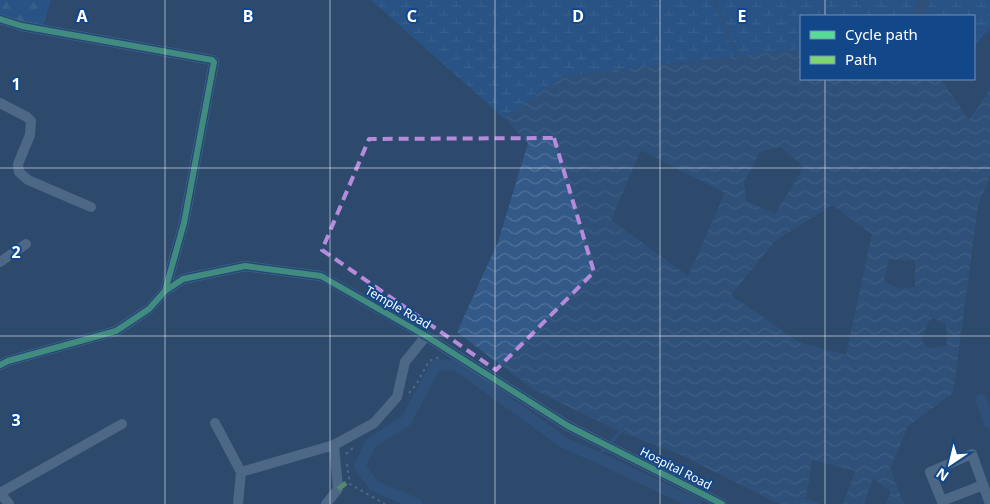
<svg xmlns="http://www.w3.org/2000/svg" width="990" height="504" font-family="'Noto Sans',sans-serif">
<defs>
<pattern id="forest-firs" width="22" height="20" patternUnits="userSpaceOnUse" patternTransform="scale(1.25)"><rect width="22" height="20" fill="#255ea0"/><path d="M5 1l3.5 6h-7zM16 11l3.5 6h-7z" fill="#4676ae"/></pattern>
<pattern id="wetland-marsh" width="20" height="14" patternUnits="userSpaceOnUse" patternTransform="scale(1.25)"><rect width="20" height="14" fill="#255ea0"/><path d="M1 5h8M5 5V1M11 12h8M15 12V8" fill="none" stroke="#4676ae"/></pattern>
<pattern id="water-waves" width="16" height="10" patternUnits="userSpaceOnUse" patternTransform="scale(1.25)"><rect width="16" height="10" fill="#325988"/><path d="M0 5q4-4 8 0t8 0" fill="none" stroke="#51729a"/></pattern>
</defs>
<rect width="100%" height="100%" fill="#2d4a6e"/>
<path fill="url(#forest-firs)" d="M 0,0 L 51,0 L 41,31 L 0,21 Z"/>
<path fill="url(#wetland-marsh)" d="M 371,0 L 990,0 L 990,28 L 974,46 L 974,16 L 801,16 L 801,49 L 564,76 L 504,118 Z"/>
<path fill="url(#water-waves)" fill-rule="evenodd" d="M 801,49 L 801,79 L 931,79 L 942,81 L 969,120 L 990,90 L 990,176 L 978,206 L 953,393 L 908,426 L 890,469 L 904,504 L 886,504 L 891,492 L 873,478 L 864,504 L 843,504 L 855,471 L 812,460 L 806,499 L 821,504 L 780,504 L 674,452 L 621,432 L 534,390 L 457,332 L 498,242 L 528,143 L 504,118 L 564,76 ZM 781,147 L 804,167 L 775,214 L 746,201 L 744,182 L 760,152 ZM 641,150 L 725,193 L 688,276 L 611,220 ZM 832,205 L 872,234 L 846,355 L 800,343 L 731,295 L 775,241 ZM 889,259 L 915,261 L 915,287 L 899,289 L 884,281 ZM 933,318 L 946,324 L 947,346 L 929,348 L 921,341 L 928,322 Z"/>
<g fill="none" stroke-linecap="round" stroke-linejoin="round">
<g stroke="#325988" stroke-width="3">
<path d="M 714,0 L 739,59"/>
<path d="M 597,457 L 623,429"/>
<path d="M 692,504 L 693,503"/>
</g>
<g stroke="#325988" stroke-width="11">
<path d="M 918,16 L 924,0"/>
<path d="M 981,399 L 990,424"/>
<path d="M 417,504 L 374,486 L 360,466 L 371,443 L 406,421 L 436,365 L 456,365 L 566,444 L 597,457 L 696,504"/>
</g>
<g stroke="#748aa4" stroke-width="2" stroke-dasharray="2.5 4" stroke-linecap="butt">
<path d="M 409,393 L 416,385 L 429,361 L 440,357"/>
<path d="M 346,454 L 354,447"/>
<path d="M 347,464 L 350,484 L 385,504"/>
</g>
<g stroke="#748aa4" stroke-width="10">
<path d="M 0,19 L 22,26 L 212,60 L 214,62 L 184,223 L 165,291"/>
<path d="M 0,103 L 27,117 L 31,121 L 30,135 L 18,164 L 19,172 L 28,180 L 91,207"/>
<path d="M 0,262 L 26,244"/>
<path d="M 0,365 L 8,361 L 116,331 L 149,309 L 165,291 L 183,279 L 245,266 L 321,276 L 426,336 L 568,426 L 722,504"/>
<path d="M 215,423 L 241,472 L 238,504"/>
<path d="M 241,472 L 334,445 L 374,423 L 397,397 L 405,362 L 426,336"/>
<path d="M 0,493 L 122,424"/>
<path d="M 0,493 L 9,504"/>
<path d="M 942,501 L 983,485"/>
<path d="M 326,504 L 338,489 L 334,445"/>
<path d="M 943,504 L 930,472 L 972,454 L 990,504"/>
</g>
<path stroke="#7fd670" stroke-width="5" stroke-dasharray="10 5" stroke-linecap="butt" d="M 338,489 L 350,480"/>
<defs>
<g id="cycleway">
<path d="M 0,19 L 22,26 L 212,60 L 214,62 L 184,223 L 165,291"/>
<path d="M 0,365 L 8,361 L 116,331 L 149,309 L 165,291 L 183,279 L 245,266 L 321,276 L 426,336 L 568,426 L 722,504"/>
</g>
</defs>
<use href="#cycleway" stroke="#124789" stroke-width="9"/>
<use href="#cycleway" stroke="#5adb95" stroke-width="6"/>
</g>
<path d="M0 0H990V504H0ZM 554,138 L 594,272 L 496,370 L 322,250 L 369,139 Z" fill="#2d4a6e" fill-opacity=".55" fill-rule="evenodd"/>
<path fill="none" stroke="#b68bdc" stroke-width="4" stroke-dasharray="10 6" stroke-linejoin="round" d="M 554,138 L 594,272 L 496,370 L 322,250 L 369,139 Z"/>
<path fill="none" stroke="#fff" stroke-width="1" stroke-opacity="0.55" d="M 165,0 L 165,504M 330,0 L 330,504M 495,0 L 495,504M 660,0 L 660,504M 825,0 L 825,16M 825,79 L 825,504M 0,168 L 990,168M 0,336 L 990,336"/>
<g text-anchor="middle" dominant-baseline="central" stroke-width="4" stroke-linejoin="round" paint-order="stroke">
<g font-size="12" fill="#fff" stroke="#124789">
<text transform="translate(398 307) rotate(30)">Temple Road</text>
<text transform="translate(676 468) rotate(27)">Hospital Road</text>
</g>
</g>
<g font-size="16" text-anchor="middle" font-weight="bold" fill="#fff" stroke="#124789" stroke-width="4" stroke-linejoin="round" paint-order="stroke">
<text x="82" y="22">A</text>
<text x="248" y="22">B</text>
<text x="412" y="22">C</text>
<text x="578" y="22">D</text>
<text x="742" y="22">E</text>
<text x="16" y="90">1</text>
<text x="16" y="258">2</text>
<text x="16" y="426">3</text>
</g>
<rect x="800" y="15" width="175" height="65" fill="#124789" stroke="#7191b8"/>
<rect x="810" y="31" width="25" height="8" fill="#5adb95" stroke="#7191b8"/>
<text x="845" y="40" font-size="15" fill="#ffffff">Cycle path</text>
<rect x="810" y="56" width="25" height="8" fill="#7fd670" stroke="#7191b8"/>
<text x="845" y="65" font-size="15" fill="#ffffff">Path</text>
<g transform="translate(950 464) rotate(215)" stroke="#124789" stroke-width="4" paint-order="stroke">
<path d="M0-4L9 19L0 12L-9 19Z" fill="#ffffff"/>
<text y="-8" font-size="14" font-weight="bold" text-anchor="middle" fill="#ffffff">N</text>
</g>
</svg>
